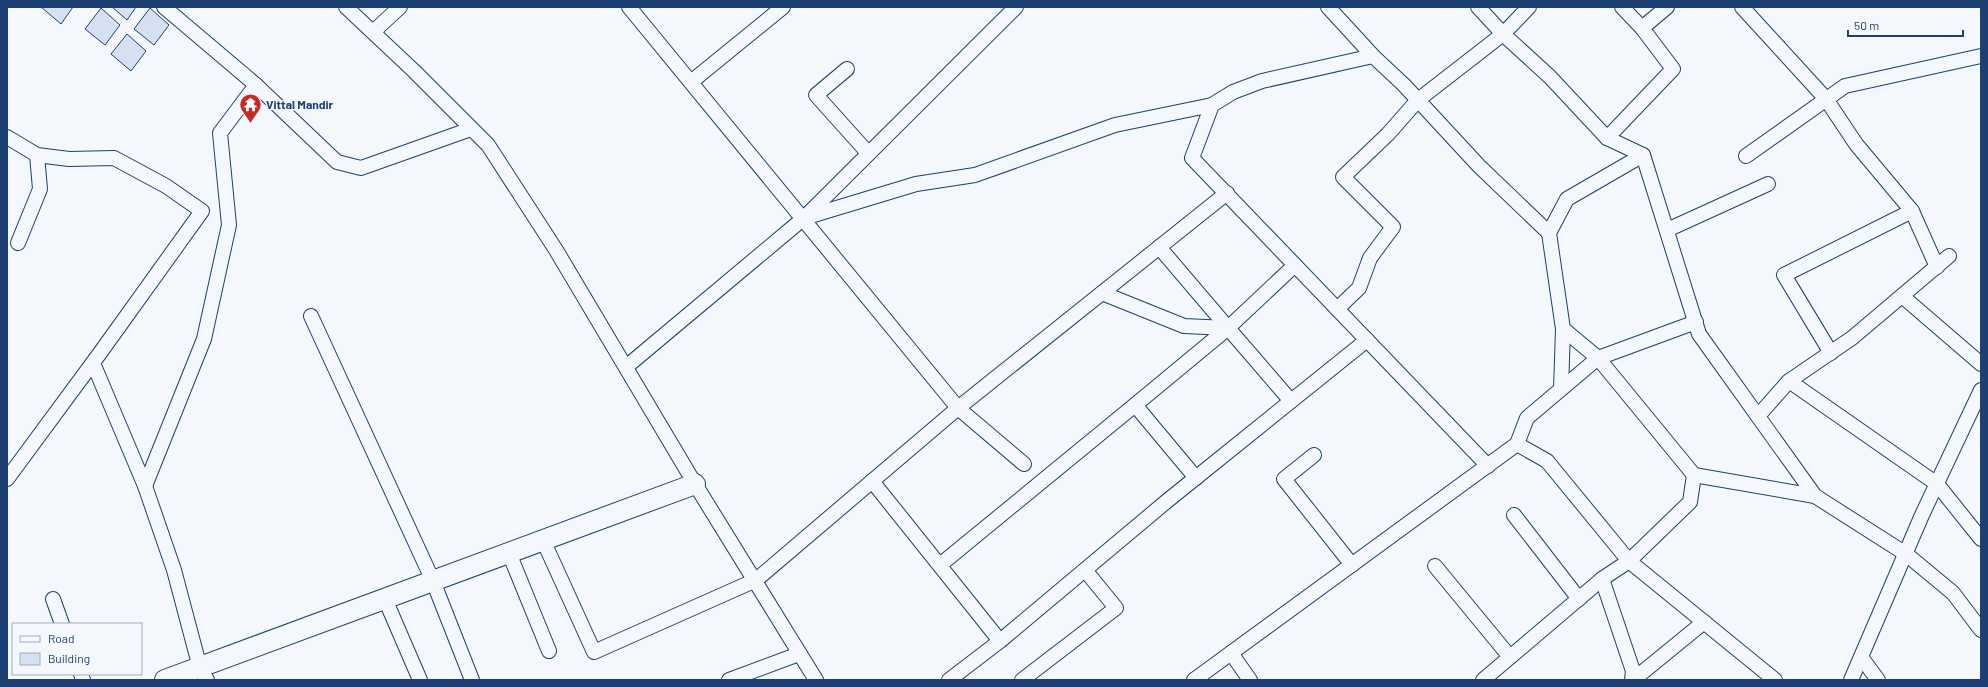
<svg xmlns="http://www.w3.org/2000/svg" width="1988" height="687" font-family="Barlow,sans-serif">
<rect width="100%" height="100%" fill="#f4f7fb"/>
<g fill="#d5e0f0" stroke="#1d3f73">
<path d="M 41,7 L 73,7 L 61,24 Z"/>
<path d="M 112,7 L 136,7 L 127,20 Z"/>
<path d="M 101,8 L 120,25 L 105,45 L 85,29 Z"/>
<path d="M 150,8 L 169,25 L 154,45 L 134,29 Z"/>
<path d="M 127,34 L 146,51 L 131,71 L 111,54 Z"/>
</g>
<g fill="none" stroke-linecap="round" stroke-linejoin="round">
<defs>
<g id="street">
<path d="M 164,7 L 256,85 L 337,162 L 361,168 L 471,129"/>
<path d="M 346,7 L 414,71 L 488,145 L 556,250 L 695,484 L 816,680"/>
<path d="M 629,7 L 958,408 L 1024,464"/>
<path d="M 1328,7 L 1373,56"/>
<path d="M 1478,7 L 1503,34 L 1550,77 L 1607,138 L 1643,155 L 1699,334 L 1815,496 L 1906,554 L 1953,593 L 1981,630"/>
<path d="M 1742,7 L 1826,99 L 1856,144 L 1912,211 L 1937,267"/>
<path d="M 1642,28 L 1667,7"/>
<path d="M 373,32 L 400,7"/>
<path d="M 847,69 L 816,95 L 868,153"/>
<path d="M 691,82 L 783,7"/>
<path d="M 7,137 L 37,155 L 69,159 L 114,158 L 166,186 L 202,211 L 100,353 L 7,479"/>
<path d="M 1607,138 L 1673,69 L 1642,28 L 1622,7"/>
<path d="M 1746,156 L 1845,86 L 1981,56"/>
<path d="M 807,217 L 916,184 L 975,175 L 1115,125 L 1212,105"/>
<path d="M 1667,230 L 1768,184"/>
<path d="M 18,243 L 40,189 L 37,155"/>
<path d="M 1159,247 L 1228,328"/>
<path d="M 1949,256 L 1852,338 L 1789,381 L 1937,484 L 1981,539"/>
<path d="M 1102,293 L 1184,326 L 1228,328 L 1291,401"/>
<path d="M 1902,296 L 1981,364"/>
<path d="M 1337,309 L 1359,288 L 1370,258 L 1393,227 L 1343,177 L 1388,134 L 1418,100 L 1503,34 L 1529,7"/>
<path d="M 311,316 L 433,581 L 472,680"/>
<path d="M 1563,329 L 1598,358 L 1694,475 L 1815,496"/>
<path d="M 1831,353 L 1784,275 L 1912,211"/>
<path d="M 93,363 L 145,486 L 174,570 L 200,668 L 207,680"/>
<path d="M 626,367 L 804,218 L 1016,7"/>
<path d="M 1561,389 L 1563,329 L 1549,233 L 1567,199 L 1643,155"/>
<path d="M 1135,405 L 1228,328 L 1295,265"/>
<path d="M 1758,416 L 1789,381"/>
<path d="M 1517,444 L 1527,418 L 1598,358 L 1696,322"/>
<path d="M 1314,455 L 1284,479 L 1352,565"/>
<path d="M 1488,466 L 1192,158 L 1212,105 L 1233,92 L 1262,81 L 1373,56 L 1404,85 L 1479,166 L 1549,233"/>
<path d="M 872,481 L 1000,641"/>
<path d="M 145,486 L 204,339 L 229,225 L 220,133 L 256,85"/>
<path d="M 1514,515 L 1579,599"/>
<path d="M 543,540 L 594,652 L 756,580 L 958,408 L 1227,193"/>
<path d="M 509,553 L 549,651"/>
<path d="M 940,565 L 1135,405 L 1196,478"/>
<path d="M 1435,566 L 1510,657"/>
<path d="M 53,599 L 62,624"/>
<path d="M 385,599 L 420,680"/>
<path d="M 1231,653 L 1250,680"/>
<path d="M 1861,657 L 1878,680"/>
<path d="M 81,674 L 83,680"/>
<path d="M 729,680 L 799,654"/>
<path d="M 949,680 L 1000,641 L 1167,501 L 1367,340"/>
<path d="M 1022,680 L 1116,608 L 1085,570"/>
<path d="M 1194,680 L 1517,444 L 1547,461 L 1629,561 L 1690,502 L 1694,475"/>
<path d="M 1483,680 L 1602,579"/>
<path d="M 1632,680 L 1633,671 L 1602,579 L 1629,561 L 1775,680"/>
<path d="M 1633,680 L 1704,622"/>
<path d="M 1851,680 L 1922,515 L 1981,390"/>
</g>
<path id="secondary" d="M 165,680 L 695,484"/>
</defs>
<use href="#street" stroke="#1d3f73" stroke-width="16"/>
<use href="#secondary" stroke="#1d3f73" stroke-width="22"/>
<use href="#street" stroke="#f4f7fb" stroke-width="14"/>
<use href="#secondary" stroke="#f4f7fb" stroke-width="20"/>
</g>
<defs>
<symbol id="temple-pin" viewBox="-11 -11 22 30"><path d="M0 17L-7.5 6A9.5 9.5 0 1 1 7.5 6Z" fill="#c62828" stroke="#f4f7fb"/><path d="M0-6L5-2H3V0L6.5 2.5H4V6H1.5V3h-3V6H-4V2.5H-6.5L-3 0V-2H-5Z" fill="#fff"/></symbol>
</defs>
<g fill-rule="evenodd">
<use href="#temple-pin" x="238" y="92" width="25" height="34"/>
</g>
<g text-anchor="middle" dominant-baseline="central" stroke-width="3" stroke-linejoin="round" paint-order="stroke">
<g font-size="12" font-weight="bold" fill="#1d3f73" stroke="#f4f7fb" text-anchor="start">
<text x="266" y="104">Vittal Mandir</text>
</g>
</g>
<rect width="1988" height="687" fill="none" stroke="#1d3f73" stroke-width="16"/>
<rect x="12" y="623" width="130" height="52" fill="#f4f7fb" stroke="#9eadc5"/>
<rect x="20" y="636" width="20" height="6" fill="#f4f7fb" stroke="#9eadc5"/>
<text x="48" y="643" font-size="12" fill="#1d3f73">Road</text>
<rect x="20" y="653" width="20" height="12" fill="#d5e0f0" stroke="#9eadc5"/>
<text x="48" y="663" font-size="12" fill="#1d3f73">Building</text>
<path d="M1848 30v6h115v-6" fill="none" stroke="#1d3f73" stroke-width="2"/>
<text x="1854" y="30" font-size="12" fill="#1d3f73" stroke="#f4f7fb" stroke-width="3" paint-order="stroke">50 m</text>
</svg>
